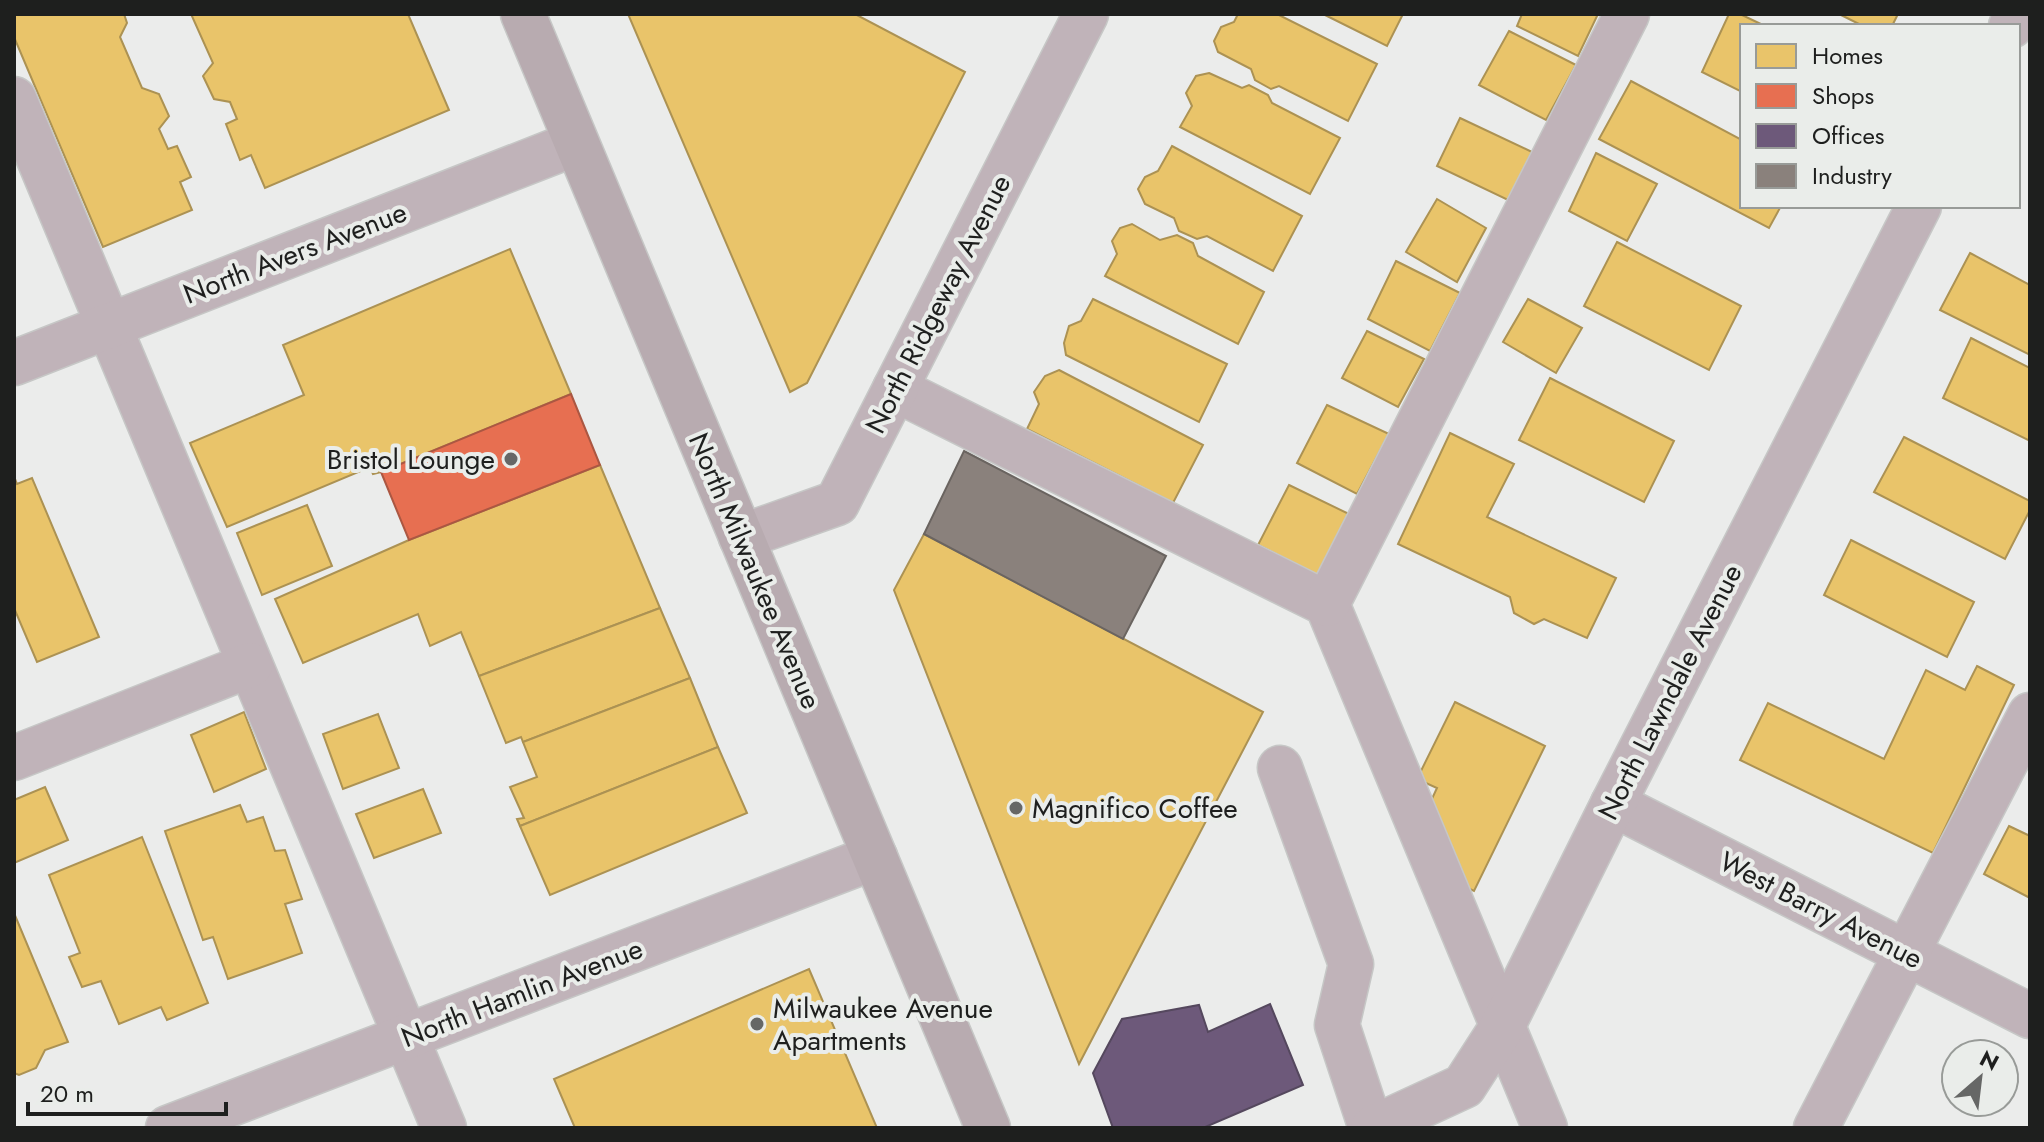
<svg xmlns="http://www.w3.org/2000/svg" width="2044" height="1142" font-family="Jost,sans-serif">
<rect width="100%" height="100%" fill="#ebeceb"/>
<g fill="#e9c46a" stroke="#ac9253" stroke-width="2">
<path d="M 14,14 L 124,14 L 127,23 L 120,37 L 142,88 L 159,94 L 169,116 L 159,129 L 168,149 L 177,146 L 191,177 L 180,182 L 192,210 L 103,247 L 14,37 Z"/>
<path d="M 191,14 L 408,14 L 449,110 L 265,188 L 251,155 L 240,160 L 226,124 L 237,119 L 230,102 L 214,99 L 203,76 L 213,63 Z"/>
<path d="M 628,14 L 855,14 L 965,72 L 807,383 L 790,392 Z"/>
<path d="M 1238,14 L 1277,14 L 1377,64 L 1348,121 L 1279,86 L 1271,89 L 1255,80 L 1251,69 L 1218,52 L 1214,41 L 1221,27 L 1234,22 Z"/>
<path d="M 1323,14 L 1403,14 L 1387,46 Z"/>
<path d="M 1522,14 L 1598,14 L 1578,56 L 1517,26 Z"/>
<path d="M 1729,14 L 1740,14 L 1765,26 L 1742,26 L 1742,92 L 1702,72 Z"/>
<path d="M 1839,14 L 1898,14 L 1892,26 L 1863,26 Z"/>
<path d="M 1509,31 L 1576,65 L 1546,120 L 1479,85 Z"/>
<path d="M 1209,73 L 1242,88 L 1249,85 L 1268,95 L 1272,103 L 1340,138 L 1310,194 L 1180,127 L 1192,106 L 1186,93 L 1196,76 Z"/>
<path d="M 1631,81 L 1742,140 L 1742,206 L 1781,206 L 1769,228 L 1599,139 Z"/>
<path d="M 1460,118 L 1532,152 L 1508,200 L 1437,166 Z"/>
<path d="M 1172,146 L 1302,216 L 1273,271 L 1207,236 L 1197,239 L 1179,231 L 1174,218 L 1145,204 L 1138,189 L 1145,177 L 1158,171 Z"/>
<path d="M 1596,153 L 1657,184 L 1627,241 L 1569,211 Z"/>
<path d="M 1437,199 L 1486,228 L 1457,282 L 1406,252 Z"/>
<path d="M 1132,224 L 1160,240 L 1177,235 L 1193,243 L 1198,256 L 1264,292 L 1238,344 L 1105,276 L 1117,254 L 1112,241 L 1120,228 Z"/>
<path d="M 1617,242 L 1741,306 L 1709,370 L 1584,306 Z"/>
<path d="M 510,249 L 571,394 L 381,472 L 373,474 L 370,467 L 227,527 L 190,443 L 304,395 L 283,345 Z"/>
<path d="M 1970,253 L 2030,285 L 2030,355 L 1940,310 Z"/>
<path d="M 1396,261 L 1460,293 L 1430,351 L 1368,319 Z"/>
<path d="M 1093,299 L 1227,364 L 1199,422 L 1066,355 L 1064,343 L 1069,326 L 1081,321 Z"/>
<path d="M 1528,299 L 1582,328 L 1556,373 L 1503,342 Z"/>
<path d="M 1367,331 L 1424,359 L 1398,407 L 1342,378 Z"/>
<path d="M 1971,338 L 2030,368 L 2030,441 L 1943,398 Z"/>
<path d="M 1059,370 L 1203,445 L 1173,503 L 1027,429 L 1039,404 L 1034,392 L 1045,376 Z"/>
<path d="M 1550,378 L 1674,441 L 1644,502 L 1519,440 Z"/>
<path d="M 1327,405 L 1389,434 L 1357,494 L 1297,463 Z"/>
<path d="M 1450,433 L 1514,464 L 1487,517 L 1616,578 L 1587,638 L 1544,619 L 1534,624 L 1514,613 L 1510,597 L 1398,544 Z"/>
<path d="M 1904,437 L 2030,501 L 2030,510 L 2005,559 L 1874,492 Z"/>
<path d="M 600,465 L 660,608 L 479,676 L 461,632 L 430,646 L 418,614 L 303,663 L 275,599 L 409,540 Z"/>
<path d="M 14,476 L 17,484 L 32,478 L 99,637 L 37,662 L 14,608 Z"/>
<path d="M 1289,485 L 1351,515 L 1320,577 L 1258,545 Z"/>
<path d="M 307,505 L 332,566 L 262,595 L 237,533 Z"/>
<path d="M 924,534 L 1263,712 L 1079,1064 L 894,590 Z"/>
<path d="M 1851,540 L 1974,602 L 1947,657 L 1824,595 Z"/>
<path d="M 660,608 L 690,678 L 523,742 L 521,737 L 506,743 L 479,676 Z"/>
<path d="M 1977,666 L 2014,685 L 1933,853 L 1740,760 L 1768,703 L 1884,759 L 1926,670 L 1965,690 Z"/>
<path d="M 690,678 L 718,747 L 520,826 L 517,819 L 524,818 L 510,787 L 537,777 L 523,742 Z"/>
<path d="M 1455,702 L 1545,746 L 1474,891 L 1451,880 L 1424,816 L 1437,788 L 1417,779 Z"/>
<path d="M 244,712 L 266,769 L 214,792 L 191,735 Z"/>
<path d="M 378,714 L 399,768 L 343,789 L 323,734 Z"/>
<path d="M 718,747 L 747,813 L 550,895 L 520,826 Z"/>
<path d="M 45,787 L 68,840 L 14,863 L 14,800 Z"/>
<path d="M 423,789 L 441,833 L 374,858 L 356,814 Z"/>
<path d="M 240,805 L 247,822 L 263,817 L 275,851 L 285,850 L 302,899 L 285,904 L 302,953 L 228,979 L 213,937 L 203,940 L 165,831 Z"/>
<path d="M 2009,826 L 2030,836 L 2030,898 L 1984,874 Z"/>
<path d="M 142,837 L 208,1003 L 167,1020 L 161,1007 L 119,1024 L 101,981 L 82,987 L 69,957 L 80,953 L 49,875 Z"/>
<path d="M 14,913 L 68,1042 L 45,1050 L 36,1068 L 19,1075 L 14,1073 Z"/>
<path d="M 809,969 L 877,1128 L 575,1128 L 554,1079 Z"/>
</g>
<path fill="#e76f51" stroke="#ab5742" stroke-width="2" d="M 571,394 L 600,465 L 409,540 L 381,472 Z"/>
<path fill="#6d597a" stroke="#55485e" stroke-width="2" d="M 1270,1004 L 1303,1085 L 1203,1128 L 1113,1128 L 1093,1073 L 1122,1019 L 1199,1005 L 1208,1032 Z"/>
<path fill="#8a817c" stroke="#6a6460" stroke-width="2" d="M 964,451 L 1166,556 L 1123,639 L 924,534 Z"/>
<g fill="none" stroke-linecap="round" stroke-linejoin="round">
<defs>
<g id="minor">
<path d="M 2011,26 L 2017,14"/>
<path d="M 14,99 L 444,1128"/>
<path d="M 14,363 L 576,143"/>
<path d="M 895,389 L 1327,604 L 1545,1128"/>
<path d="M 741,537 L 837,503 L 1086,14"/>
<path d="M 1327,604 L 1627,14"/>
<path d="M 14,758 L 250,665"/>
<path d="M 1280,768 L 1351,964 L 1337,1025 L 1371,1128"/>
<path d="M 1613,804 L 2030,1016"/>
<path d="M 168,1128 L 875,857"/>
<path d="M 1373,1128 L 1464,1086 L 1502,1027 L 1613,804 L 1919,206"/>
<path d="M 1816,1128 L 2030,715"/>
</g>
<path id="major" d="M 523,14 L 988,1128"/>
</defs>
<use href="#minor" stroke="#c6c7c6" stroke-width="47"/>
<use href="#major" stroke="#c6c7c6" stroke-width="47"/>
<use href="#minor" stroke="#c0b3b9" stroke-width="44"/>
<use href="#major" stroke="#b8abb0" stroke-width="44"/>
</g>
<g fill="#666766" stroke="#eaedea" stroke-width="3">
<circle cx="511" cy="459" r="8"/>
<circle cx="1016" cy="808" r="8"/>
<circle cx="757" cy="1024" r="8"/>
</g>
<g text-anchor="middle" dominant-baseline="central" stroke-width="8" stroke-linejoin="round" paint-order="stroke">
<g font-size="28" fill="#1e1f1e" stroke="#eaedea">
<text transform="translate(295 253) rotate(-21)">North Avers Avenue</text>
<text transform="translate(938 304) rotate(-63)">North Ridgeway Avenue</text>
<text transform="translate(755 571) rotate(67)">North Milwaukee Avenue</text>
<text transform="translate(1670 692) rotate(-63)">North Lawndale Avenue</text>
<text transform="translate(1821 910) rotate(27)">West Barry Avenue</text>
<text transform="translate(522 993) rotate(-21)">North Hamlin Avenue</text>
</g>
<g font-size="28" fill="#1e1f1e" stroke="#eaedea" text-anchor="start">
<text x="495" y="459" text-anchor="end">Bristol Lounge</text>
<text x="1032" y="808">Magnifico Coffee</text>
<text x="773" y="1008">Milwaukee Avenue<tspan x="773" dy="32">Apartments</tspan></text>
</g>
</g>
<rect width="2044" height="1142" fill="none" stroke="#1e1f1e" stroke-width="32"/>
<rect x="1740" y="24" width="280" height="184" fill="#eaedea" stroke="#989b98" stroke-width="2"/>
<rect x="1756" y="44" width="40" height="24" fill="#e9c46a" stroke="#989b98" stroke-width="2"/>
<text x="1812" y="64" font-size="24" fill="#1e1f1e">Homes</text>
<rect x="1756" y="84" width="40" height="24" fill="#e76f51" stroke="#989b98" stroke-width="2"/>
<text x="1812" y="104" font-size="24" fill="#1e1f1e">Shops</text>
<rect x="1756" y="124" width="40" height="24" fill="#6d597a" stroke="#989b98" stroke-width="2"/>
<text x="1812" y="144" font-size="24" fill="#1e1f1e">Offices</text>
<rect x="1756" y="164" width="40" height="24" fill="#8a817c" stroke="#989b98" stroke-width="2"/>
<text x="1812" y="184" font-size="24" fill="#1e1f1e">Industry</text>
<g transform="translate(1980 1078) rotate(28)"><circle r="38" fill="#eaedea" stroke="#989b98" stroke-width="2"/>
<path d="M0-6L14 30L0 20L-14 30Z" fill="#666766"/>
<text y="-12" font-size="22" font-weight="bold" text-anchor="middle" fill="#1e1f1e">N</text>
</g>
<path d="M28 1102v12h198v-12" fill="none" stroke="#1e1f1e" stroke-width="4"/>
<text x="40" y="1102" font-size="24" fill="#1e1f1e" stroke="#eaedea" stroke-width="6" paint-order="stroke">20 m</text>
</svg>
